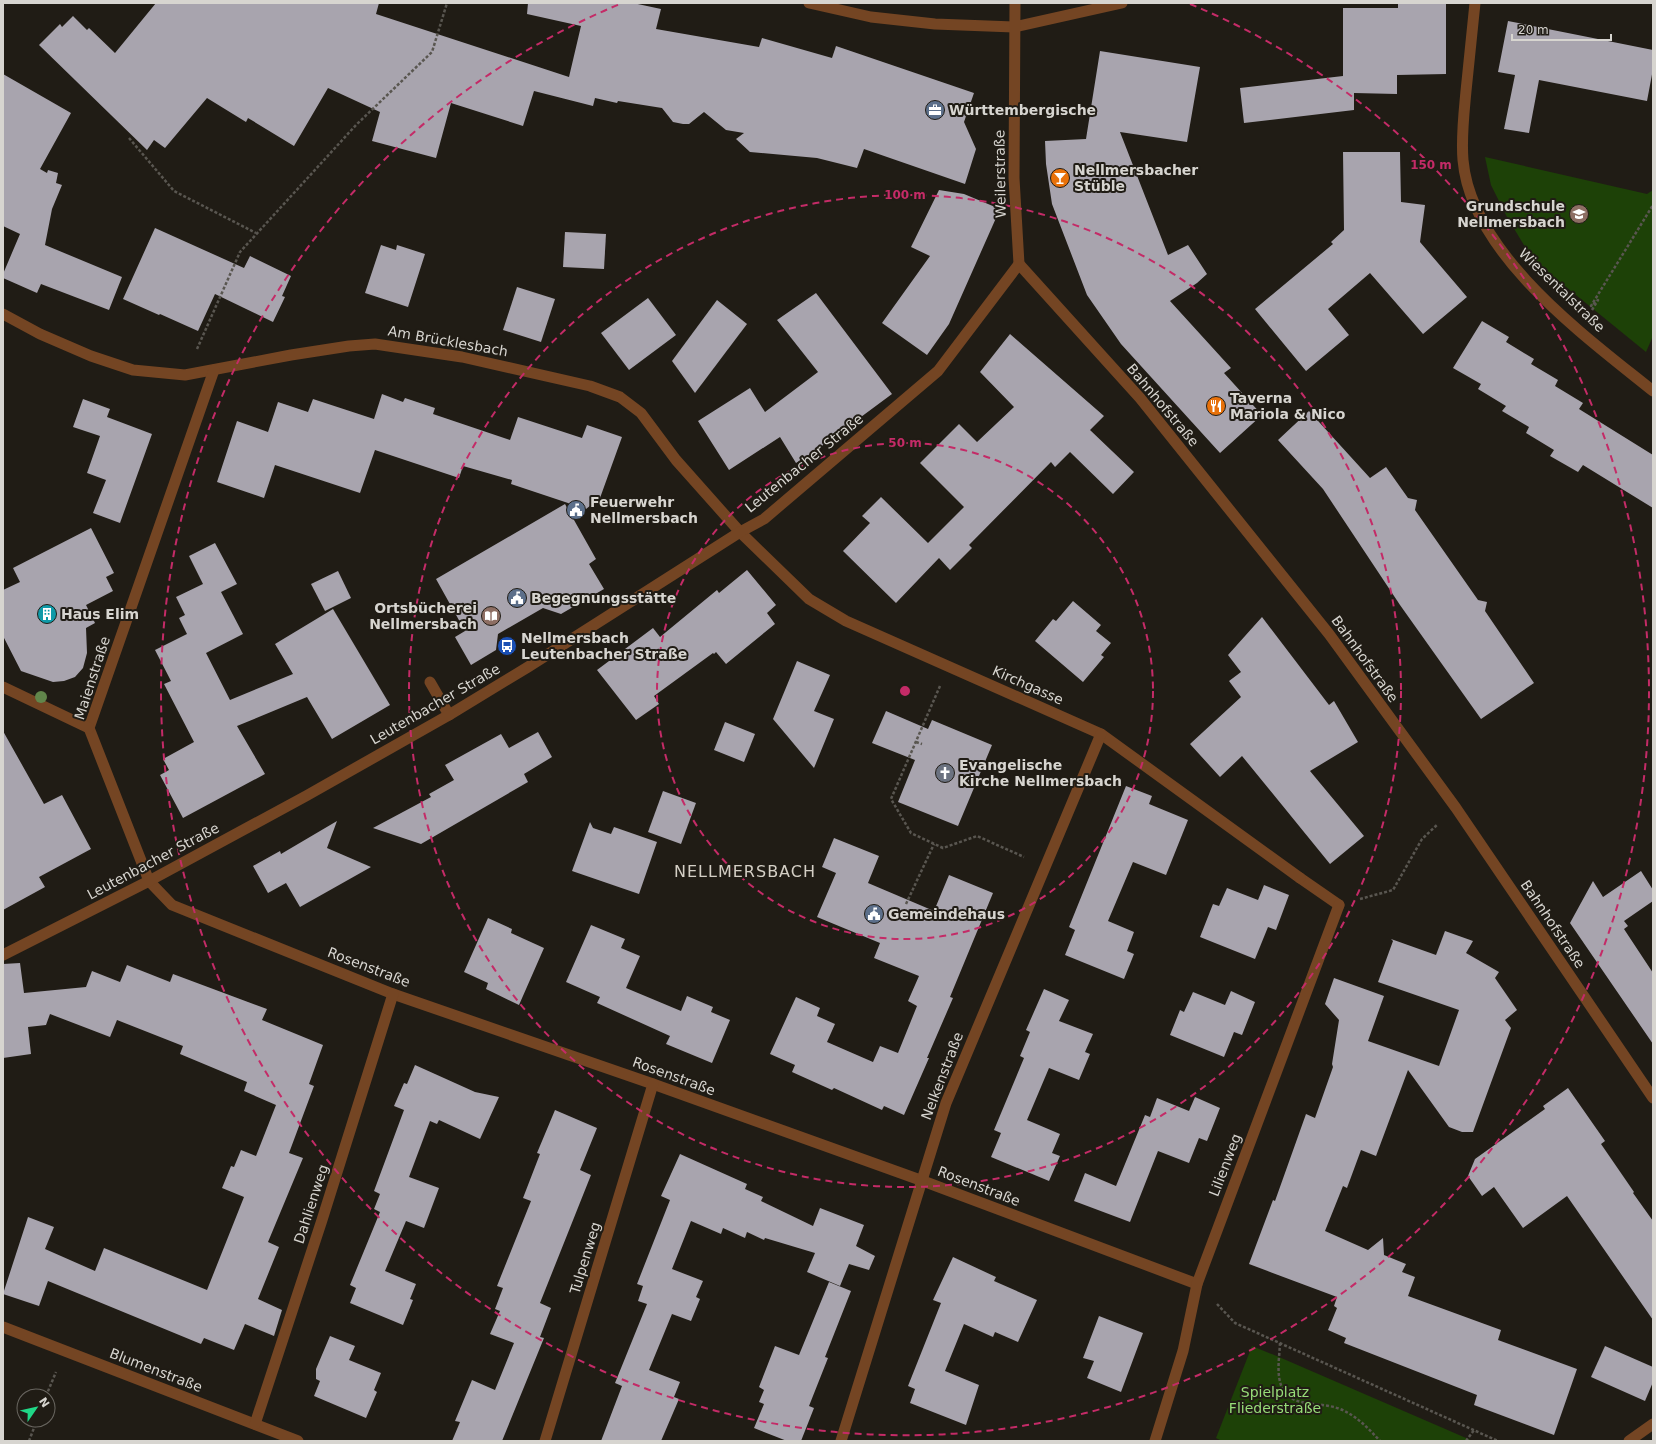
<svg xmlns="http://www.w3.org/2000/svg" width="1656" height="1444" font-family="'DejaVu Sans',sans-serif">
<rect width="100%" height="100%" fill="#201c15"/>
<g fill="#1d4107">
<path d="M 1485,157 L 1647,194 L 1653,190 L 1653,336 L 1646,352 L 1533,260 L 1507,217 L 1491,185 Z"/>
<path d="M 1252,1346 L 1279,1357 L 1473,1441 L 1222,1441 L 1216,1438 Z"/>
</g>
<g fill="#a8a4ae">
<path d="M 156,3 L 379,3 L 376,14 L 569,77 L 581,26 L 527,14 L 528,3 L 633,3 L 661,9 L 656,29 L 759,47 L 762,38 L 832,58 L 836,46 L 974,93 L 964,122 L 976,149 L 965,184 L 864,149 L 857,168 L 817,158 L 750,152 L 736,139 L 744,133 L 726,130 L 704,112 L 689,124 L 683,124 L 673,122 L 662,108 L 618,101 L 617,103 L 595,98 L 593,106 L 534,91 L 523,126 L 451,103 L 436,158 L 372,141 L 380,112 L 328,88 L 294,146 L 248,118 L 246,122 L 207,98 L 165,148 L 154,140 L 147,150 L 39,45 L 60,24 L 62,27 L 73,16 L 87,30 L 89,28 L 115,53 Z"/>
<path d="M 1398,4 L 1446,4 L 1446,74 L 1397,75 L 1397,94 L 1354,93 L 1354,110 L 1244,123 L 1240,88 L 1343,76 L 1343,8 L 1398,8 Z"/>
<path d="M 1508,21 L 1653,50 L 1653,69 L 1647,101 L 1539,80 L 1529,133 L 1504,129 L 1515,75 L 1498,72 Z"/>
<path d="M 1100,51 L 1200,67 L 1187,142 L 1120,132 L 1168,255 L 1188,245 L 1207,274 L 1197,283 L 1170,301 L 1231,368 L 1224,373 L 1262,415 L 1220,453 L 1121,344 L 1087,295 L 1052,204 L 1046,164 L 1045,141 L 1086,139 Z"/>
<path d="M 3,74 L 71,113 L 40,169 L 47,173 L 48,170 L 58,173 L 56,183 L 62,185 L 52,209 L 45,245 L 122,277 L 109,310 L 41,284 L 37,293 L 3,278 L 3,274 L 20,234 L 3,226 Z"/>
<path d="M 1343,152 L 1400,152 L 1401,202 L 1425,205 L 1420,242 L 1467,297 L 1423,334 L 1370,273 L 1328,309 L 1349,335 L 1306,371 L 1255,309 L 1333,244 L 1331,242 L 1344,230 Z"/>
<path d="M 939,190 L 964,194 L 1000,209 L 949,324 L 927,355 L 882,323 L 930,256 L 911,247 Z"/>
<path d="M 155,228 L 244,268 L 250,256 L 291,276 L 282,296 L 285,297 L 273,322 L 215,294 L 198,331 L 160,314 L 159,315 L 123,299 Z"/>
<path d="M 565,232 L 606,234 L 604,269 L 563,267 Z"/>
<path d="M 381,245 L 396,250 L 397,245 L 425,254 L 408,307 L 365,293 Z"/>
<path d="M 517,287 L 555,299 L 541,342 L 503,330 Z"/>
<path d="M 816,293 L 892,394 L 815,451 L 796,463 L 780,437 L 729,470 L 698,421 L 750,388 L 765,412 L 818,372 L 777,320 Z"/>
<path d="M 648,298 L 676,335 L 629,370 L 601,333 Z"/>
<path d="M 717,300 L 747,324 L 695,393 L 672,361 Z"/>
<path d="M 1482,321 L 1509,337 L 1506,342 L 1534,359 L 1531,364 L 1558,380 L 1555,386 L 1583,403 L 1579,409 L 1653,455 L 1653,508 L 1583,465 L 1578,472 L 1550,456 L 1554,450 L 1526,433 L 1529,427 L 1502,411 L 1506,406 L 1478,389 L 1481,384 L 1453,368 Z"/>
<path d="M 1010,334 L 1104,416 L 1090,430 L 1134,472 L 1113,494 L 1070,452 L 1055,467 L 1051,462 L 969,545 L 972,548 L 950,570 L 939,558 L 896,603 L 843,551 L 870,523 L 862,516 L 881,497 L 928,543 L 964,507 L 920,463 L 959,424 L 977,442 L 1014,407 L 980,372 Z"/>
<path d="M 382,394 L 403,402 L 405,398 L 435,408 L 433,414 L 510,440 L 518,417 L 582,438 L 587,425 L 622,437 L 600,498 L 586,509 L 511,484 L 512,480 L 463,466 L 459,478 L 375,450 L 360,493 L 275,465 L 264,498 L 217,482 L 237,421 L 268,432 L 278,402 L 308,412 L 313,399 L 374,419 Z"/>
<path d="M 83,399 L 110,409 L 107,417 L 152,434 L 120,523 L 93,513 L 106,480 L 87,473 L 100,436 L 73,427 Z"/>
<path d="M 1309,411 L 1370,478 L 1386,467 L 1408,498 L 1417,500 L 1415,510 L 1478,600 L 1487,602 L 1485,611 L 1534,683 L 1481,719 L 1400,605 L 1323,489 L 1278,440 Z"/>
<path d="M 565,504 L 596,559 L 589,564 L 604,589 L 561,614 L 543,608 L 498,634 L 496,650 L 471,665 L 455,637 L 465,631 L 436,579 Z"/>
<path d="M 91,528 L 114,573 L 106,577 L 113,591 L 86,605 L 95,623 L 86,628 L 87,653 L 83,668 L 75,677 L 64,681 L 53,682 L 21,671 L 3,636 L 3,590 L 20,582 L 13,568 Z"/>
<path d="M 215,543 L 237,584 L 221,592 L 243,634 L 206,653 L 230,700 L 293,674 L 275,644 L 333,609 L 390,705 L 332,739 L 307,697 L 237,726 L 265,774 L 183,818 L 160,775 L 169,770 L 163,759 L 194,742 L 164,684 L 171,681 L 155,650 L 187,634 L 179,618 L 185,615 L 176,597 L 203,584 L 189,556 Z"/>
<path d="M 747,570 L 776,605 L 767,613 L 775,624 L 726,664 L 716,652 L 714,654 L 713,653 L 654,696 L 659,704 L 636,720 L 597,670 L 653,628 L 660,637 L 717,590 L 719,593 Z"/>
<path d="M 338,571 L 351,598 L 325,611 L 311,584 Z"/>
<path d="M 1073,601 L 1101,625 L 1096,631 L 1111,643 L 1101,655 L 1104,657 L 1083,682 L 1035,641 L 1053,619 L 1056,621 Z"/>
<path d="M 1262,617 L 1329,705 L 1334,701 L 1358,742 L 1310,771 L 1364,836 L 1330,864 L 1242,756 L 1220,777 L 1190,744 L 1241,697 L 1229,681 L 1241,672 L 1228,655 Z"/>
<path d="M 797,661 L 830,675 L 814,711 L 834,719 L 814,768 L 773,719 Z"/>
<path d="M 886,711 L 928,729 L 932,720 L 992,745 L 958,826 L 898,802 L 915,760 L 872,743 Z"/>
<path d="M 725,722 L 755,734 L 744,762 L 714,750 Z"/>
<path d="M 3,731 L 44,804 L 62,795 L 91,849 L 39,877 L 45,887 L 3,910 Z"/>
<path d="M 538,732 L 552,757 L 524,774 L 528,782 L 421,844 L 373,828 L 431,797 L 429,794 L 454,780 L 445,765 L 501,734 L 509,748 Z"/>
<path d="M 1126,786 L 1152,796 L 1149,804 L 1188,820 L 1166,875 L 1133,862 L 1108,921 L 1134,932 L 1127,951 L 1134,954 L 1124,979 L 1065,955 L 1075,930 L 1069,927 Z"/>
<path d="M 663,791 L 696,803 L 681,844 L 648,832 Z"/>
<path d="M 337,821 L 327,848 L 371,867 L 300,907 L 286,883 L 268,893 L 253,866 L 280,851 L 281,854 Z"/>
<path d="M 590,822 L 593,828 L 611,834 L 614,827 L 657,842 L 639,894 L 572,871 Z"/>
<path d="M 834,838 L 879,856 L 868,883 L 934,911 L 949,875 L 993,893 L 950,997 L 953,998 L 927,1058 L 929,1058 L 904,1115 L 884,1106 L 882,1110 L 834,1088 L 832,1090 L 792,1072 L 795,1065 L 770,1054 L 796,997 L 820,1008 L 817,1016 L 835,1024 L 827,1042 L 873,1062 L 880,1046 L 898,1053 L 917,1006 L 908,1001 L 919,976 L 874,958 L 880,943 L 817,917 L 836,873 L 822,867 Z"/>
<path d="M 1641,871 L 1653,890 L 1653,901 L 1624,921 L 1628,926 L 1624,929 L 1653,973 L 1653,1044 L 1570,923 L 1593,881 L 1603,897 Z"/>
<path d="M 1264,885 L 1289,895 L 1276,930 L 1268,927 L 1255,959 L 1200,937 L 1213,904 L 1219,906 L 1227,888 L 1258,900 Z"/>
<path d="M 488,918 L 512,929 L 511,933 L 544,948 L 519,1005 L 486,989 L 488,983 L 464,972 Z"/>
<path d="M 591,925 L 625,939 L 621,948 L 640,956 L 626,988 L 681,1011 L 687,996 L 713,1007 L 711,1012 L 730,1020 L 712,1063 L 666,1044 L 670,1036 L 597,1003 L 600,997 L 566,982 Z"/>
<path d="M 1445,931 L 1473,941 L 1466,953 L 1499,972 L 1495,978 L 1517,1010 L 1505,1020 L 1511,1028 L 1473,1132 L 1462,1132 L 1449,1127 L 1408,1070 L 1376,1156 L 1361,1150 L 1347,1188 L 1343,1186 L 1325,1231 L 1368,1250 L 1383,1238 L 1384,1255 L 1406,1264 L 1402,1272 L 1415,1277 L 1408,1296 L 1501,1330 L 1498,1340 L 1577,1369 L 1554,1435 L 1474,1405 L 1477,1395 L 1344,1343 L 1346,1338 L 1328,1330 L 1337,1308 L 1334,1306 L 1337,1297 L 1249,1264 L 1273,1200 L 1275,1201 L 1306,1114 L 1315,1118 L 1333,1067 L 1332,1064 L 1339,1020 L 1325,1004 L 1334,978 L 1384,996 L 1368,1041 L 1439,1066 L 1459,1010 L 1378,982 L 1393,941 L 1391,939 L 1436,955 Z"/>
<path d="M 20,963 L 24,993 L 86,987 L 92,971 L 120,982 L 127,965 L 170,982 L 173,974 L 267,1009 L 262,1020 L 323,1045 L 309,1084 L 314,1086 L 289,1153 L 303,1158 L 268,1242 L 279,1247 L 258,1299 L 282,1310 L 274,1336 L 245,1324 L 234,1350 L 204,1338 L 201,1344 L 48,1281 L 39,1306 L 3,1294 L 28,1217 L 54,1227 L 45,1249 L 95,1271 L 104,1248 L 207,1290 L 244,1197 L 222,1188 L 231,1166 L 234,1167 L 241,1150 L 256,1156 L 276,1105 L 244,1091 L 247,1082 L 180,1054 L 183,1046 L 117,1020 L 110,1037 L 50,1014 L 46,1025 L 28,1027 L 31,1054 L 3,1058 L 3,964 Z"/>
<path d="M 1044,989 L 1069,1000 L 1059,1021 L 1093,1034 L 1085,1052 L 1090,1054 L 1079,1080 L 1049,1068 L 1027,1120 L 1060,1134 L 1052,1153 L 1060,1156 L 1049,1181 L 991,1157 L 1001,1133 L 994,1130 L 1024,1058 L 1020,1056 L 1030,1032 L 1026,1030 Z"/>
<path d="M 1231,991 L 1255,1002 L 1242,1035 L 1234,1032 L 1224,1057 L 1170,1035 L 1180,1010 L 1184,1012 L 1193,992 L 1225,1005 Z"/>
<path d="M 415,1065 L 475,1092 L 499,1097 L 480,1139 L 439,1120 L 437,1124 L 430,1121 L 409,1177 L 439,1188 L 424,1228 L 406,1221 L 385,1271 L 416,1284 L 410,1299 L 413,1300 L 403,1325 L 350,1303 L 356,1288 L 350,1285 L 380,1212 L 374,1209 L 380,1194 L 374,1191 L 404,1110 L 394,1106 L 404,1083 L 407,1084 Z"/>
<path d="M 1568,1088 L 1605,1141 L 1601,1144 L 1634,1192 L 1633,1193 L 1653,1221 L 1653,1320 L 1567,1196 L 1523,1228 L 1494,1187 L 1482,1196 L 1468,1176 L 1475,1159 L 1545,1109 L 1543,1106 Z"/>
<path d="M 1195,1097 L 1220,1108 L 1207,1141 L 1199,1138 L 1189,1163 L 1158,1151 L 1130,1222 L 1074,1201 L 1085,1173 L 1116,1186 L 1145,1115 L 1150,1117 L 1157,1098 L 1189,1111 Z"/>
<path d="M 555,1110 L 597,1128 L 580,1170 L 591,1175 L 540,1303 L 551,1308 L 540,1337 L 544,1338 L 502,1441 L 452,1441 L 460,1422 L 455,1421 L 472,1380 L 495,1390 L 514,1343 L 490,1334 L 500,1311 L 495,1309 L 503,1288 L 497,1286 L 531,1201 L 523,1198 L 540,1154 L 537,1153 Z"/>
<path d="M 680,1154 L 747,1184 L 745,1189 L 763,1197 L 761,1201 L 813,1226 L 820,1208 L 864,1225 L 856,1246 L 875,1256 L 869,1270 L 849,1264 L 840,1286 L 807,1272 L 815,1253 L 765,1238 L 764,1240 L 747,1232 L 745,1238 L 723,1228 L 721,1234 L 691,1221 L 672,1269 L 703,1281 L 696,1297 L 700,1299 L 691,1321 L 672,1314 L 649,1370 L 680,1382 L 674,1397 L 679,1399 L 661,1441 L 601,1441 L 622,1386 L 615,1383 L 647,1304 L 638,1301 L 643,1286 L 637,1284 L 670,1200 L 661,1196 Z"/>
<path d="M 953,1257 L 996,1277 L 994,1281 L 1037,1300 L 1018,1342 L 995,1332 L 993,1337 L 964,1324 L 945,1371 L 979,1385 L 966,1425 L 910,1403 L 915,1389 L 908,1386 L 941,1303 L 933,1300 Z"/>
<path d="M 829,1282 L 851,1291 L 825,1357 L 828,1358 L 809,1406 L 814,1408 L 801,1441 L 787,1441 L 754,1428 L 764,1404 L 759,1402 L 764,1390 L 759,1387 L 775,1346 L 799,1355 Z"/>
<path d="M 1099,1316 L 1143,1333 L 1121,1392 L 1087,1378 L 1094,1361 L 1083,1358 Z"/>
<path d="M 330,1336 L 355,1346 L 349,1360 L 381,1373 L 374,1390 L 377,1392 L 366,1418 L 314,1396 L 320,1381 L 316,1379 L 316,1369 Z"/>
<path d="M 1605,1346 L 1653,1367 L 1653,1382 L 1645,1401 L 1591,1377 Z"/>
</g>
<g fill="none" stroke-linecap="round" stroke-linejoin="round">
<g stroke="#595650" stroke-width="2.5" stroke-dasharray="3 2" stroke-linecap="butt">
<path d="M 129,138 L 174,191 L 256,233"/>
<path d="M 1592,310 L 1598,300 L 1591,306 L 1653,205"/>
<path d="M 197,349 L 240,252 L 356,125 L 432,52 L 447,3"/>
<path d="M 940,686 L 891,799 L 911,833 L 943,848 L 977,836 L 1024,857"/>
<path d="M 916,742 L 922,744"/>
<path d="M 1360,899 L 1393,890 L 1422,839 L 1438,824"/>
<path d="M 906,904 L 934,844"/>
<path d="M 1217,1304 L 1235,1323 L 1498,1441"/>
<path d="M 1280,1343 C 1279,1365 1272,1395 1301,1402 C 1313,1405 1327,1404 1340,1409 C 1357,1416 1368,1428 1380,1441"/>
<path d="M 46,1396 L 56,1372"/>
<path d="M 29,1441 L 37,1420"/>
<path d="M 1466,1441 L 1474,1430"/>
</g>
<g stroke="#744523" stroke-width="11">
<path d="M 430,682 L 449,715"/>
<path d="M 1300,878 L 1339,905"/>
</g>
<g stroke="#744523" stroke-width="11">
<path d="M 809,3 L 871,17 L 935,24 L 1014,27 L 1122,3"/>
<path d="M 1015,3 L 1014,178 L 1019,264"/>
<path d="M 1475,3 C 1472,32 1469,61 1466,91 C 1464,113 1461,137 1463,160 C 1471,254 1585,336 1653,391"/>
<path d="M 3,314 L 40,334 L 91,356 L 133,370 L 185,375 L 291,355 L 349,346 L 375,344 L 462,357 L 590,386 L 620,397 L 641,413 L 676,460 L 740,532 L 809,599 L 846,621 L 1101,734 L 1300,878"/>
<path d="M 214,370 L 89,728 L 149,881 L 172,905 L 393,994 L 653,1084 L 923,1181 L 1197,1284"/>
<path d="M 3,687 L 89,728"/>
<path d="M 3,1327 L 298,1441"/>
<path d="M 255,1424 L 322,1220 L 393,994"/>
<path d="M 545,1441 L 653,1084"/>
<path d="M 841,1441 L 946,1103 L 1101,734"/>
<path d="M 1155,1441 L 1183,1351 L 1197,1284 L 1339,905"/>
<path d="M 1629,1441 L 1653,1424"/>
</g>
<path stroke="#744523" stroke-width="11" d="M 3,955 L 149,881 L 306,796 L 449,715 L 528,667 L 740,532 L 764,519 L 938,371 L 1019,264 L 1140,398 L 1329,634 L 1456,808 L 1653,1098"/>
</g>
<circle fill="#61864b" cx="41" cy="697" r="6"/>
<g fill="none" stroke="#c42b67" stroke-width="2" stroke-dasharray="7 5">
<circle cx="905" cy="691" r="248"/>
<circle cx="905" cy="691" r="496"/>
<path d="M1190 4A744 744 0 1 1 620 4"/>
</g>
<defs>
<symbol id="office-disc" viewBox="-11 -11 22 22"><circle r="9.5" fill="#5c6f8a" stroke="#201c15"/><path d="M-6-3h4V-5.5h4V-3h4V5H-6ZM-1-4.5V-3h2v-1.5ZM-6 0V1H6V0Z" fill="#fff"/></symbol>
<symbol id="bar-disc" viewBox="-11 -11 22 22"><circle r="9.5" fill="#e8710a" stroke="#201c15"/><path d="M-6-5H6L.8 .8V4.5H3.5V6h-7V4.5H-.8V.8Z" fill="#fff"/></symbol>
<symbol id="school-disc" viewBox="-11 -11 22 22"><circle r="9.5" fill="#8d6e63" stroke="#201c15"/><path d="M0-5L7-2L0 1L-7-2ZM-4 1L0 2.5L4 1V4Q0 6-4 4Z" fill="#fff"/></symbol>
<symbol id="restaurant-disc" viewBox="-11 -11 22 22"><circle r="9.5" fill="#e8710a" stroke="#201c15"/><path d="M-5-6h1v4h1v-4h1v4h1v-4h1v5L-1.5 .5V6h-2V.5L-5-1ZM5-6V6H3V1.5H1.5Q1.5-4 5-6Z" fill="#fff"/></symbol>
<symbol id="civic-disc" viewBox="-11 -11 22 22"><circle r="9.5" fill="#5c6f8a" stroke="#201c15"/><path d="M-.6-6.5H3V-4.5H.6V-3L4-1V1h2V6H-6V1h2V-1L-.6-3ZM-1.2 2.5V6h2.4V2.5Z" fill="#fff"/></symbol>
<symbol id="building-disc" viewBox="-11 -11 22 22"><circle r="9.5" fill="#0f9aa8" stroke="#201c15"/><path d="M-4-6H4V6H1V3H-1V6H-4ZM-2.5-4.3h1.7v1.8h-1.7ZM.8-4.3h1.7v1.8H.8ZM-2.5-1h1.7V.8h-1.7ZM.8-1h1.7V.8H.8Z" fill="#fff"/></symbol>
<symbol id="library-disc" viewBox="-11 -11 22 22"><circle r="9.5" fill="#8d6e63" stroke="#201c15"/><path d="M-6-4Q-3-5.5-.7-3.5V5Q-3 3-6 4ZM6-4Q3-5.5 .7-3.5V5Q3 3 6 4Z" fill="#fff"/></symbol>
<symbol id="bus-disc" viewBox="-11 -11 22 22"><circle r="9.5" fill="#1a4fb4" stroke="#201c15"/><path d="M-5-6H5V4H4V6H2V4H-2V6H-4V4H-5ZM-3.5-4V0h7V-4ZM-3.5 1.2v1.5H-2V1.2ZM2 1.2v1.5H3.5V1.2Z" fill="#fff"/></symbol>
<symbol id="church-disc" viewBox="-11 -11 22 22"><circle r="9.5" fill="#6b7280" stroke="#201c15"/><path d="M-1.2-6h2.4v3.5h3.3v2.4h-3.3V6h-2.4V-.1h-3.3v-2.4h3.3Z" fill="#fff"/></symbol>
</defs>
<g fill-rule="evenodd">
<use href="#office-disc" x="924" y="99" width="22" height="22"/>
<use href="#bar-disc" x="1049" y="167" width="22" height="22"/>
<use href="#school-disc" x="1568" y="203" width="22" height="22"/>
<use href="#restaurant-disc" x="1205" y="395" width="22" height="22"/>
<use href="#civic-disc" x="565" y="499" width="22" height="22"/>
<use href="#civic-disc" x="506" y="587" width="22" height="22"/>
<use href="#building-disc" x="36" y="603" width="22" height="22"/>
<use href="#library-disc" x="480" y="605" width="22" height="22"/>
<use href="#bus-disc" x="496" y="635" width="22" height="22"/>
<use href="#church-disc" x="934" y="762" width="22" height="22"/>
<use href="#civic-disc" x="863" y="903" width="22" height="22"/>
</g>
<g text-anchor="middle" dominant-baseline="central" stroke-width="4" stroke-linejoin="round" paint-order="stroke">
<g font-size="14" font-weight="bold" fill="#d7d5d0" stroke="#201c15" text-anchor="start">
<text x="949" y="110">Württembergische</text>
<text x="1074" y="170">Nellmersbacher<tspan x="1074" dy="16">Stüble</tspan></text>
<text x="1565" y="206" text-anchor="end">Grundschule<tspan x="1565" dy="16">Nellmersbach</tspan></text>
<text x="1230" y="398">Taverna<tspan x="1230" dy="16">Mariola &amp; Nico</tspan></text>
<text x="590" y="502">Feuerwehr<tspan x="590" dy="16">Nellmersbach</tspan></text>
<text x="531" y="598">Begegnungsstätte</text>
<text x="477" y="608" text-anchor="end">Ortsbücherei<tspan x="477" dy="16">Nellmersbach</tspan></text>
<text x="61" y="614">Haus Elim</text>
<text x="521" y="638">Nellmersbach<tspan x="521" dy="16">Leutenbacher Straße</tspan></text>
<text x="959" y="765">Evangelische<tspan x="959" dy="16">Kirche Nellmersbach</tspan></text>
<text x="888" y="914">Gemeindehaus</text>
</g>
<g font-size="14" fill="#d7d5d0" stroke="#201c15">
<text transform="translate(1000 174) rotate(-91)">Weilerstraße</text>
<text transform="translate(1562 290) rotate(44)">Wiesentalstraße</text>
<text transform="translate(448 341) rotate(10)">Am Brücklesbach</text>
<text transform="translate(1163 405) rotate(50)">Bahnhofstraße</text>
<text transform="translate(804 463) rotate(-39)">Leutenbacher Straße</text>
<text transform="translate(1365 659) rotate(54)">Bahnhofstraße</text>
<text transform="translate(92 678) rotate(-72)">Maienstraße</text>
<text transform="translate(1028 685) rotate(24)">Kirchgasse</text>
<text transform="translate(435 704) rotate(-30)">Leutenbacher Straße</text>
<text transform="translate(153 861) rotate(-28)">Leutenbacher Straße</text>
<text transform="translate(1553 924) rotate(56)">Bahnhofstraße</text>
<text transform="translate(369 967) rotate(21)">Rosenstraße</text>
<text transform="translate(674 1076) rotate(20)">Rosenstraße</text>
<text transform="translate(942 1076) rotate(-69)">Nelkenstraße</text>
<text transform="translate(1225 1165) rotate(-69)">Lilienweg</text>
<text transform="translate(979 1186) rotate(21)">Rosenstraße</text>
<text transform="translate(311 1204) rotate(-72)">Dahlienweg</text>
<text transform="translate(585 1258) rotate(-73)">Tulpenweg</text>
<text transform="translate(156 1370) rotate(21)">Blumenstraße</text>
</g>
<g font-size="14" fill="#97dc78" stroke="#201c15">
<text x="1275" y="1392">Spielplatz<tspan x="1275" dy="16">Fliederstraße</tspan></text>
</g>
<g font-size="16" letter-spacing="1" fill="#d4cfc5" stroke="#201c15">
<text x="745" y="871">NELLMERSBACH</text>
</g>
</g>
<circle cx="905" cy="691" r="6" fill="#c42b67" stroke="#201c15" stroke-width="2"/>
<g font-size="12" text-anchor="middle" font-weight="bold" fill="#c42b67" stroke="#201c15" stroke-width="4" stroke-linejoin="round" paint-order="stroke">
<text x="1431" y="169">150 m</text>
<text x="905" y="199">100 m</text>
<text x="905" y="447">50 m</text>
</g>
<rect width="1656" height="1444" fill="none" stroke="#d7d5d0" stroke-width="8"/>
<g transform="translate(36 1408) rotate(56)"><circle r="19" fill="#201c15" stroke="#696660"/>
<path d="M0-3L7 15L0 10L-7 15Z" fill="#20d887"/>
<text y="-6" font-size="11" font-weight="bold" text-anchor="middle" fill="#d7d5d0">N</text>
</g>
<path d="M1512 34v6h99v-6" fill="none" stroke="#d7d5d0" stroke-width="2"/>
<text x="1518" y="34" font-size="12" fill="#d7d5d0" stroke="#201c15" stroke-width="3" paint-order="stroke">20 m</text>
</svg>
